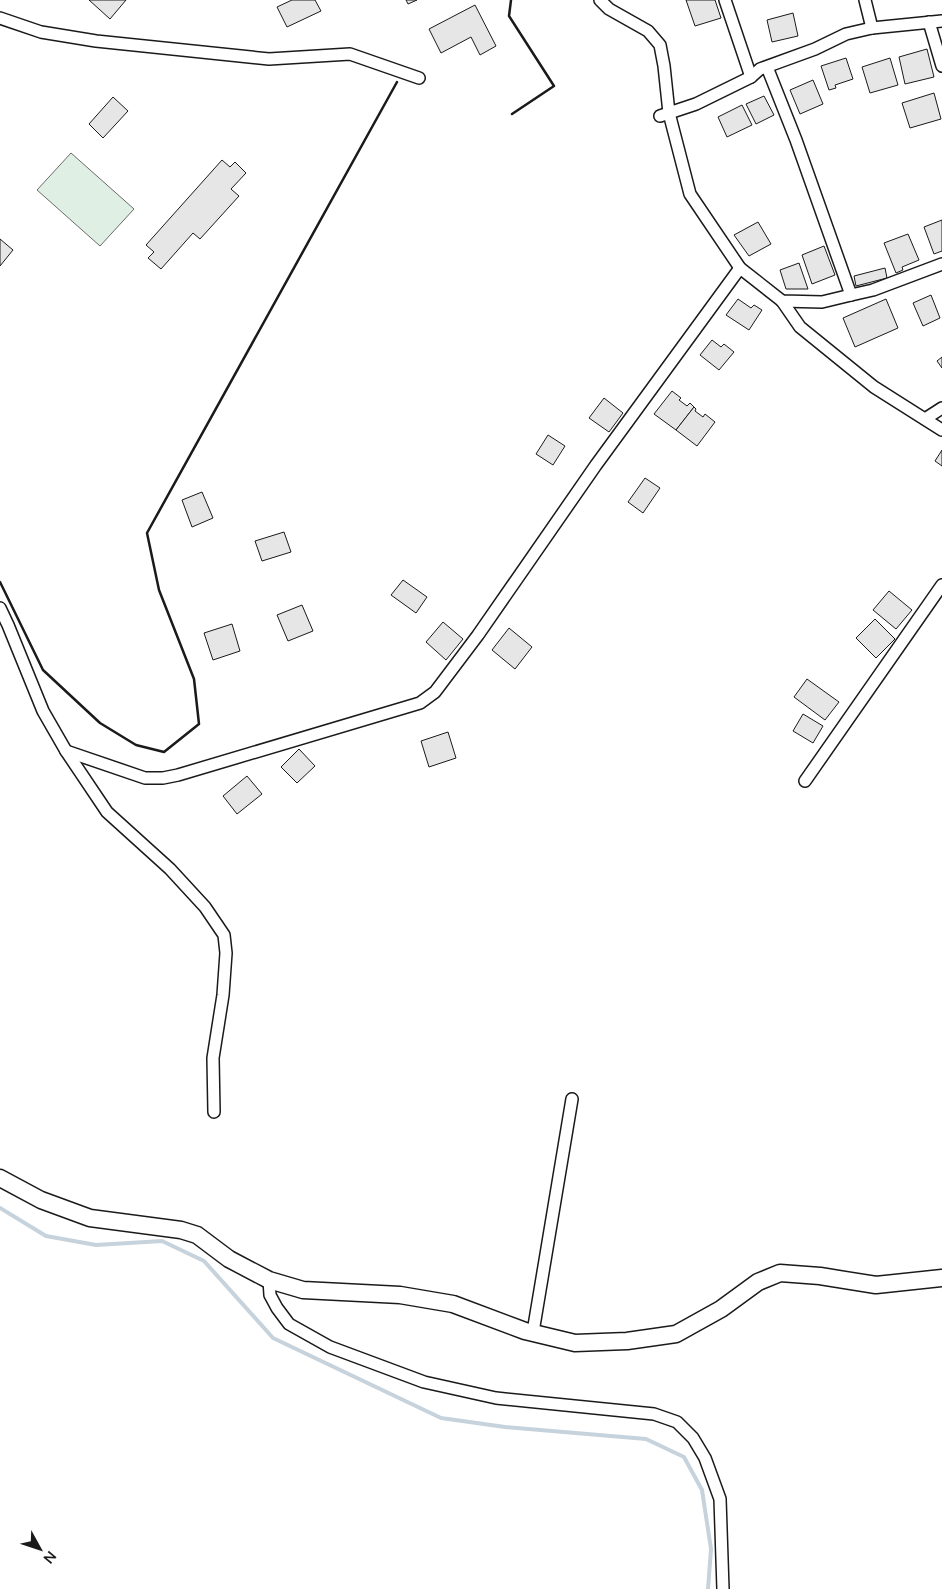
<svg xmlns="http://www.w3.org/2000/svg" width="942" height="1589" font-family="Lato,sans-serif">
<rect width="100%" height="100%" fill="#fff"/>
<path fill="#e0efe3" stroke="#6a6a6a" d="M 71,153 L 134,209 L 100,246 L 37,190 Z"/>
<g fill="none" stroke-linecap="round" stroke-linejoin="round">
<path stroke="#c6d2dc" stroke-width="4" d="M 0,1208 L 46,1236 L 96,1245 L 162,1241 L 204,1261 L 273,1338 L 441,1418 L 505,1427 L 646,1439 L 684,1457 L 702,1490 L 711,1549 L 708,1589"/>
</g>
<g fill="#e6e6e6" stroke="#1a1a1a">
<path d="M 89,0 L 126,0 L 110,19 Z"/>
<path d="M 292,0 L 315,0 L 321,11 L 287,27 L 277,7 Z"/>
<path d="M 406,0 L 417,0 L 408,4 Z"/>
<path d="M 686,0 L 715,0 L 721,18 L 695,26 Z"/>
<path d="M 475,5 L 496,46 L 480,55 L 471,37 L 441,53 L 429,29 Z"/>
<path d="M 793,13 L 798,36 L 772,42 L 767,20 Z"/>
<path d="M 927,49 L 934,77 L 905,84 L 899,57 Z"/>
<path d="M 846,58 L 853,79 L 835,85 L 836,88 L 829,90 L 821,66 Z"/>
<path d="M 890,58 L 898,85 L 870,93 L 862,67 Z"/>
<path d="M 813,80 L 823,104 L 800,114 L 790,90 Z"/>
<path d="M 934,93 L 941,119 L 910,128 L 902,103 Z"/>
<path d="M 764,96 L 774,115 L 756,124 L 746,104 Z"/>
<path d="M 113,97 L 128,111 L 103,138 L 89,124 Z"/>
<path d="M 742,105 L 752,125 L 727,137 L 718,117 Z"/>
<path d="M 222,160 L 230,167 L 235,162 L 246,173 L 231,189 L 239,196 L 200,239 L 193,233 L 161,269 L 148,258 L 154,252 L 146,245 Z"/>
<path d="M 942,220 L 942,251 L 934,254 L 924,227 Z"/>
<path d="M 758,222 L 771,244 L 749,256 L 734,235 Z"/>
<path d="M 908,234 L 919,260 L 902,267 L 903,270 L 896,273 L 884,243 Z"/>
<path d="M 0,239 L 13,250 L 0,266 Z"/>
<path d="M 824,246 L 835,275 L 812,284 L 802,255 Z"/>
<path d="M 799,263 L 808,289 L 786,289 L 780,270 Z"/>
<path d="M 885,268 L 887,278 L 856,286 L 854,276 Z"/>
<path d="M 931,295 L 940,318 L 923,326 L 913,303 Z"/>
<path d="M 738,299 L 751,308 L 754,305 L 762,310 L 749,330 L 726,315 Z"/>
<path d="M 886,299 L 898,328 L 855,347 L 843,318 Z"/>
<path d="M 712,340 L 721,347 L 724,344 L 734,352 L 719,370 L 700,355 Z"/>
<path d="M 942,357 L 942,368 L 937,361 Z"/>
<path d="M 672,391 L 681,398 L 679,400 L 687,406 L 690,403 L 694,407 L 676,430 L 654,414 Z"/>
<path d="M 604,398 L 623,413 L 609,432 L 589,418 Z"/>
<path d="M 694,407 L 696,409 L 695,411 L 703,417 L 705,414 L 715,422 L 697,446 L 676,430 Z"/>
<path d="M 548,435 L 565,446 L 553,465 L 536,454 Z"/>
<path d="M 942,450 L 942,466 L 935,461 Z"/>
<path d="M 645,478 L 660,488 L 643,513 L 628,502 Z"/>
<path d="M 202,492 L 213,518 L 192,527 L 182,500 Z"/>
<path d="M 284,532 L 291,552 L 262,561 L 255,541 Z"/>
<path d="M 403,580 L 427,597 L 416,613 L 391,595 Z"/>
<path d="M 889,591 L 912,610 L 896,629 L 873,610 Z"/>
<path d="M 302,605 L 313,631 L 288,641 L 277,615 Z"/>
<path d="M 875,619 L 895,639 L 876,658 L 856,638 Z"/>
<path d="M 443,622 L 463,639 L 446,660 L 426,642 Z"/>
<path d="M 232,624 L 240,651 L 213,660 L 204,633 Z"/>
<path d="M 509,628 L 532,647 L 515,669 L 492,650 Z"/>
<path d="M 807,679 L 839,702 L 825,720 L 794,697 Z"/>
<path d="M 803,714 L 823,726 L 813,743 L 793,731 Z"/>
<path d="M 448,732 L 456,758 L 429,767 L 421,741 Z"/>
<path d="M 299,749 L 315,766 L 297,783 L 281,767 Z"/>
<path d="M 247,776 L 262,794 L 237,814 L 223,796 Z"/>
</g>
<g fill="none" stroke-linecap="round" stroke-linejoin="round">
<defs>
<g id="street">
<path d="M 600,0 L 609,9 L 648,31 L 660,45 L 664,66 L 669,113 L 690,194 L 740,268 L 782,301 L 822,302 L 851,295 L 873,290 L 942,264"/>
<path d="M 725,0 L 751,77"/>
<path d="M 865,0 L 872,28"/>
<path d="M 0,18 L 41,32 L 96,41 L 269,59 L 350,54 L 419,78"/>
<path d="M 929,22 L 942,66"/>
<path d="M 767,67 L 796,140 L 851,295"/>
<path d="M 660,116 L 696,104 L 751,77 L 760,69 L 815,49 L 846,34 L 872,28 L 942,21"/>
<path d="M 782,301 L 800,327 L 874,387 L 942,430"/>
<path d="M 925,419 L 942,408"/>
<path d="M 0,608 L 8,625 L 43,711 L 66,751 L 107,812 L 170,869 L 205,907 L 224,935 L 226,953 L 223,995 L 213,1058 L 214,1112"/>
<path d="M 66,751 L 145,778 L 163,778 L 178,775 L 420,703 L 435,692 L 478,635 L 596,465 L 740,268"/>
<path d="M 805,781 L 942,585"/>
<path d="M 269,1280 L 270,1295 L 277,1308 L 289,1324 L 330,1347 L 424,1382 L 496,1398 L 654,1414 L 677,1422 L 693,1438 L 705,1458 L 720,1499 L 723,1589"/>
<path d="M 533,1332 L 572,1099"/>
</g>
<path id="secondary" d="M 0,1178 L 41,1200 L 90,1218 L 181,1230 L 197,1235 L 229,1259 L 269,1280 L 303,1290 L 400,1295 L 453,1304 L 525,1331 L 575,1343 L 627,1341 L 676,1334 L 721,1309 L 758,1282 L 780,1273 L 820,1276 L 876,1285 L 942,1278"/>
</defs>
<use href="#street" stroke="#1a1a1a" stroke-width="14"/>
<use href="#secondary" stroke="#1a1a1a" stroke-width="19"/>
<use href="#street" stroke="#fff" stroke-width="11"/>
<use href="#secondary" stroke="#fff" stroke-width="16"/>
<g stroke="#1a1a1a" stroke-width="2.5">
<path d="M 511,0 L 509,16 L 554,86 L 512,114"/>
<path d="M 0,582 L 43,670 L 100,723 L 136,745 L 164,752 L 199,724 L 194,679 L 159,590 L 147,533 L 397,82"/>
</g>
</g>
<g transform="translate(40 1549) rotate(130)" stroke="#ffffff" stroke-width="4" paint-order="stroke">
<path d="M0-4L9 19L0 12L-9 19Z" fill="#1a1a1a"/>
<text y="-8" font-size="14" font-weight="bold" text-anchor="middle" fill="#1a1a1a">N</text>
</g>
</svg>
